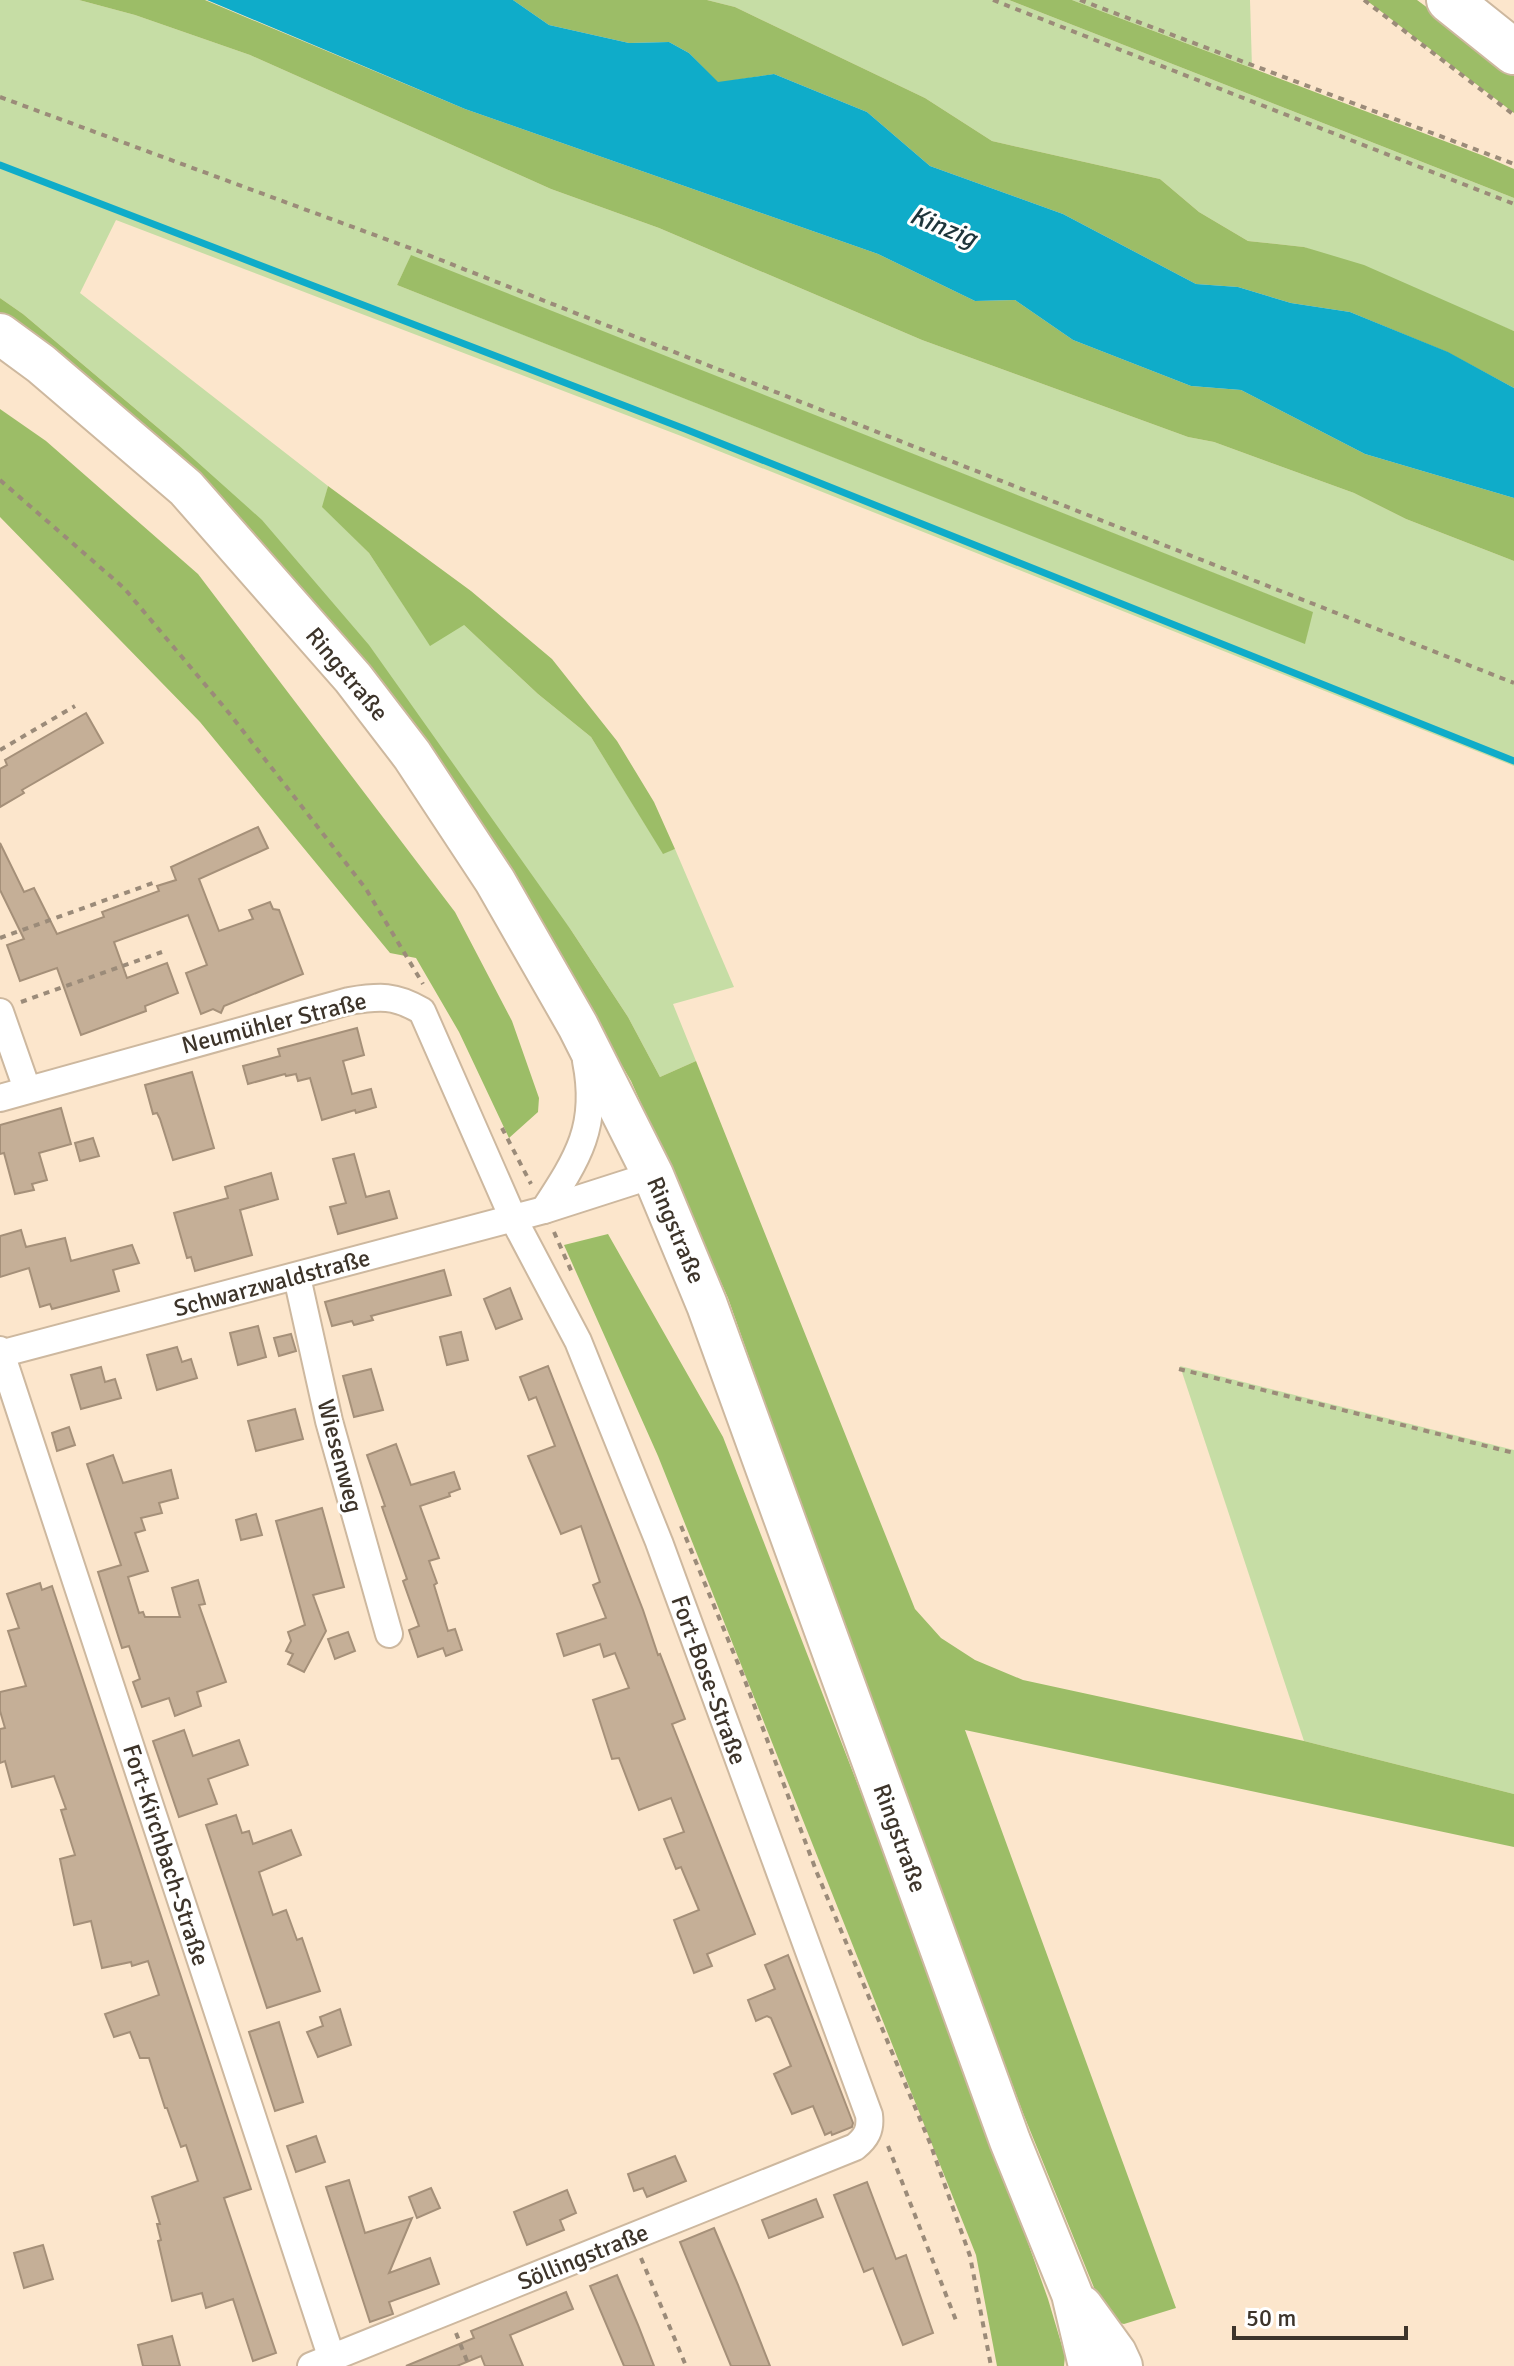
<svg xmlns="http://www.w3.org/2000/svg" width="1514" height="2366" font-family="Signika,sans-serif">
<rect width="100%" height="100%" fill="#fce6cc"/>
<g fill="#c6dda5" fill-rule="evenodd">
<path d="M 0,0 L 79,0 L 135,15 L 250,55 L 551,189 L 659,228 L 922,340 L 1188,437 L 1214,442 L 1354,493 L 1406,519 L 1514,561 L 1514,766 L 681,436 L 116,220 L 80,293 L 328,486 L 323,507 L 369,553 L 430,645 L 463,624 L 538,694 L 591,737 L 663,853 L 675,849 L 734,987 L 673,1004 L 696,1061 L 660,1077 L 628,1017 L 571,930 L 176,443 L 23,314 L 0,298 ZM 411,256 L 1312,612 L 1305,643 L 397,285 Z"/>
<path d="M 707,0 L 1009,0 L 1514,198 L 1514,331 L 1304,247 L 1248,241 L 1199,212 L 1160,179 L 992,141 L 925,98 L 735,7 Z"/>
<path d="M 1072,0 L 1250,0 L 1252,68 Z"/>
<path d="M 1180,1366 L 1514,1450 L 1514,1794 L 1304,1741 Z"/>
</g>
<g fill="#9cbd67">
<path d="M 79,0 L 205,0 L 465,109 L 878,254 L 975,301 L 1015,300 L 1073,340 L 1191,386 L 1241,390 L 1365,454 L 1514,498 L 1514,561 L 1406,519 L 1354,493 L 1214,442 L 1188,437 L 922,340 L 659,228 L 551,189 L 250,55 L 135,15 Z"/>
<path d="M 513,0 L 707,0 L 735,7 L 925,98 L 992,141 L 1160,179 L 1199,212 L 1248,241 L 1304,247 L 1364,265 L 1514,331 L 1514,388 L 1447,352 L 1350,312 L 1291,303 L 1238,287 L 1196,284 L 1063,214 L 930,166 L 867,112 L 774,74 L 718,83 L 689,53 L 669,42 L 629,43 L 549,25 Z"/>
<path d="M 1009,0 L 1072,0 L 1484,156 L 1514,169 L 1514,198 Z"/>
<path d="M 1366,0 L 1417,0 L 1514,72 L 1514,113 Z"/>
<path d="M 411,255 L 1313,612 L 1305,644 L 397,285 Z"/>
<path d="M 0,298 L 23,314 L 176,443 L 262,520 L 369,645 L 571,930 L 628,1017 L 660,1077 L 696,1061 L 915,1609 L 941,1638 L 975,1660 L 1023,1680 L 1304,1741 L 1514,1794 L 1514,1847 L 965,1730 L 1176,2308 L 1124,2324 L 1110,2321 L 1099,2300 L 1023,2113 L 881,1733 L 728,1298 L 631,1081 L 554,949 L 462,805 L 0,321 Z"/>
<path d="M 0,409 L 46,441 L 198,574 L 455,912 L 512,1021 L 539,1098 L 538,1112 L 509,1138 L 459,1032 L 416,958 L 390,953 L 200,722 L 0,517 Z"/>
<path d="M 328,486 L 471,591 L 552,659 L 617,741 L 654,802 L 675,849 L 663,854 L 591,737 L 538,694 L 464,625 L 430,646 L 369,553 L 322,507 Z"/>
<path d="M 608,1234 L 723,1437 L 942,2002 L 1048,2299 L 1065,2356 L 1064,2366 L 997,2366 L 976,2255 L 658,1456 L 564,1245 Z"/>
</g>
<path fill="#0facc9" d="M 207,0 L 513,0 L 549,25 L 629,43 L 669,42 L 689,53 L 718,82 L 774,74 L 867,112 L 930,166 L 1063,214 L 1196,284 L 1238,287 L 1291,303 L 1350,312 L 1448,352 L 1514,388 L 1514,498 L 1365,454 L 1241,390 L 1191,386 L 1073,340 L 1015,300 L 975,301 L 878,254 L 465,109 Z"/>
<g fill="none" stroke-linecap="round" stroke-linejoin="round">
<path stroke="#0facc9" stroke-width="7" d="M 0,165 L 685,429 L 1514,761"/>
</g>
<g fill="#c5af97" stroke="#a59079" stroke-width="2">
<path d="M 86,713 L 103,743 L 22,790 L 24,793 L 0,807 L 0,769 L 7,765 L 5,760 Z"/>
<path d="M 258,827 L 268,848 L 199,879 L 219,931 L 253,919 L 249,910 L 270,902 L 273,909 L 279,910 L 303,974 L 224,1006 L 221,1013 L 213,1009 L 201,1014 L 186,973 L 207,965 L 188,915 L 114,942 L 127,978 L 167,963 L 178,993 L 145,1006 L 146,1011 L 81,1035 L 57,968 L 20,981 L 7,945 L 24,939 L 0,890 L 0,843 L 24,892 L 34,888 L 57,934 L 104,917 L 102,912 L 159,891 L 157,886 L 176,880 L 171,867 Z"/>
<path d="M 357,1028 L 364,1055 L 343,1061 L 352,1094 L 371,1089 L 376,1107 L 356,1113 L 355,1110 L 322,1120 L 310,1078 L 298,1081 L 296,1074 L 286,1076 L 285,1074 L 248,1084 L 243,1066 L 280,1056 L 278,1049 Z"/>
<path d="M 192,1072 L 214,1148 L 173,1160 L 160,1119 L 157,1113 L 153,1114 L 145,1085 Z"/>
<path d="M 61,1108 L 71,1144 L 39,1153 L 47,1180 L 32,1184 L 34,1190 L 15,1194 L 4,1153 L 0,1154 L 0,1125 Z"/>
<path d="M 93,1138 L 99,1156 L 80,1161 L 75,1143 Z"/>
<path d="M 354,1154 L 366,1197 L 389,1191 L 397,1218 L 338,1234 L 330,1207 L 346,1203 L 333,1159 Z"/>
<path d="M 271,1173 L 278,1199 L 240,1210 L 252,1255 L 195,1271 L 191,1257 L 187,1258 L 174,1213 L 228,1198 L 225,1187 Z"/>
<path d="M 21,1230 L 26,1247 L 65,1238 L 71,1261 L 132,1245 L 139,1263 L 113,1270 L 119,1291 L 52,1309 L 50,1304 L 40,1307 L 29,1268 L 0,1277 L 0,1236 Z"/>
<path d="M 444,1270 L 451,1295 L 371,1316 L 373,1320 L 354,1325 L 352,1321 L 332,1326 L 325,1302 Z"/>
<path d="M 510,1288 L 522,1319 L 496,1329 L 484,1299 Z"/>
<path d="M 258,1326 L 266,1357 L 238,1365 L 230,1333 Z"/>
<path d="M 461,1332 L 468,1360 L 447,1365 L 440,1337 Z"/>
<path d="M 291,1334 L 296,1351 L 279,1356 L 274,1338 Z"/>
<path d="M 177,1347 L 182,1362 L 191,1359 L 197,1378 L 157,1390 L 147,1355 Z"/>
<path d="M 548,1366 L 643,1610 L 658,1655 L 660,1654 L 685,1719 L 672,1724 L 755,1934 L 707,1954 L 712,1966 L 694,1973 L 674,1920 L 699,1910 L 681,1867 L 676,1869 L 664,1839 L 684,1832 L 671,1798 L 639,1810 L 619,1758 L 612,1759 L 593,1700 L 629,1688 L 615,1653 L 604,1657 L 600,1644 L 564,1656 L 557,1634 L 606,1618 L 593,1585 L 600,1582 L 581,1526 L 561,1534 L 528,1456 L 555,1446 L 536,1397 L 529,1400 L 520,1377 Z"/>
<path d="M 101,1367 L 105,1382 L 115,1379 L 121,1398 L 81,1409 L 71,1375 Z"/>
<path d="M 371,1369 L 383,1410 L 354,1417 L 343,1376 Z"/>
<path d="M 295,1409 L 303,1439 L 256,1451 L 248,1421 Z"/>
<path d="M 69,1427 L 75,1445 L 57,1451 L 52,1433 Z"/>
<path d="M 396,1444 L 411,1485 L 454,1472 L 460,1489 L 449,1493 L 450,1496 L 420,1506 L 439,1558 L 429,1561 L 437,1583 L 434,1585 L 448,1631 L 455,1629 L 462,1650 L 446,1656 L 443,1648 L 418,1657 L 409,1630 L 419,1626 L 403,1581 L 407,1579 L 382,1507 L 385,1506 L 367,1455 Z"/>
<path d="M 113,1455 L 123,1483 L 171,1470 L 178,1498 L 159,1503 L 162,1513 L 141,1518 L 145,1530 L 135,1533 L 148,1571 L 128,1577 L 139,1613 L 143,1612 L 145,1617 L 180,1617 L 172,1588 L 198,1580 L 205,1604 L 199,1605 L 226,1682 L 197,1692 L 201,1706 L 175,1716 L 169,1698 L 142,1707 L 133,1682 L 140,1679 L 129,1646 L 122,1648 L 98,1572 L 121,1565 L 87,1464 Z"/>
<path d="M 322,1508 L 344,1587 L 313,1595 L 326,1631 L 304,1672 L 288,1664 L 293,1654 L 286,1651 L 291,1641 L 288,1632 L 305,1625 L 276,1521 Z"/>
<path d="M 256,1514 L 262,1535 L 241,1540 L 236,1520 Z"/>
<path d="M 40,1583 L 42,1590 L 52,1586 L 251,2189 L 224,2198 L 276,2353 L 253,2361 L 233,2299 L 206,2308 L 202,2293 L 172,2301 L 158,2241 L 161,2240 L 157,2224 L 160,2224 L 152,2197 L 198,2181 L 186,2145 L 181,2147 L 167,2108 L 165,2108 L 149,2058 L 140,2058 L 130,2032 L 114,2037 L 105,2014 L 159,1995 L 148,1961 L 132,1966 L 131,1962 L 102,1968 L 91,1921 L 74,1925 L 60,1859 L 75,1855 L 61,1810 L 66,1809 L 54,1776 L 12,1787 L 5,1761 L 0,1763 L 0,1729 L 5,1728 L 0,1711 L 0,1692 L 26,1686 L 8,1631 L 19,1628 L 7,1594 Z"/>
<path d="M 348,1632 L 355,1651 L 335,1659 L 328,1639 Z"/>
<path d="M 184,1730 L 193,1756 L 239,1740 L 248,1765 L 208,1779 L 217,1804 L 179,1817 L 153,1741 Z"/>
<path d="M 236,1815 L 242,1833 L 249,1831 L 253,1844 L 291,1830 L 301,1855 L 259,1872 L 273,1915 L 286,1910 L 297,1940 L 302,1938 L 320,1991 L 267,2008 L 206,1825 Z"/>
<path d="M 788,1955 L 853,2123 L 852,2127 L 832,2135 L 831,2132 L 825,2135 L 813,2106 L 792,2114 L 774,2074 L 791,2066 L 771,2018 L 767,2016 L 756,2021 L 748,2000 L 775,1989 L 765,1965 Z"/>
<path d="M 340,2009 L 351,2045 L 318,2057 L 307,2032 L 323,2026 L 320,2017 Z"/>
<path d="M 279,2022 L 303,2102 L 275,2111 L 249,2032 Z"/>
<path d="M 316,2136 L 325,2162 L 296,2172 L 287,2146 Z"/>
<path d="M 675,2156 L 686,2181 L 647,2197 L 643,2188 L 634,2191 L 628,2174 Z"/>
<path d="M 349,2180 L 365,2233 L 412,2218 L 389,2273 L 430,2258 L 439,2284 L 389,2302 L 393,2314 L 370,2322 L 326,2187 Z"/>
<path d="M 867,2182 L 896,2259 L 906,2255 L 933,2333 L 903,2345 L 873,2268 L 864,2272 L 834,2195 Z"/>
<path d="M 431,2188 L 440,2208 L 417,2218 L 409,2197 Z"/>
<path d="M 567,2190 L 576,2213 L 560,2220 L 564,2230 L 527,2245 L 514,2212 Z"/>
<path d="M 816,2199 L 823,2217 L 769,2238 L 762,2220 Z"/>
<path d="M 714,2228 L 738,2285 L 770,2366 L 731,2366 L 680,2242 Z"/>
<path d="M 43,2245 L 53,2279 L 24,2288 L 14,2253 Z"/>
<path d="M 617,2275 L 638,2325 L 654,2366 L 624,2366 L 590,2286 Z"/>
<path d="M 566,2292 L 573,2309 L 510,2335 L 523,2366 L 485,2366 L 481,2356 L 457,2366 L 406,2366 L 474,2338 L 471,2331 Z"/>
<path d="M 172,2336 L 180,2366 L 143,2366 L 138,2345 Z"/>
</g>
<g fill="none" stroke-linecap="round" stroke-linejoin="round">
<defs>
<g id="minor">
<path d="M 0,1012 L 27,1089"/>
<path d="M 0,1098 L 349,1001 C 380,996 395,995 422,1011 L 513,1218 L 578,1341 L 659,1542 L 869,2115 C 871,2130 866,2138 855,2147 L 311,2366"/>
<path d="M 544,1210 C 578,1158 599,1126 586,1061"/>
<path d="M 297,1277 L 329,1421 L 389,1634"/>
<path d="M 0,1350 L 332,2359"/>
<path d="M 0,1354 L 544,1210 L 653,1175"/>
</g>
<g id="primary">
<path d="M 0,334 L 41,364 L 186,488 L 353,678 L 412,755 L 495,881 L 578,1026 L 653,1175 L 707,1305 L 1010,2141 L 1072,2294 L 1089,2366"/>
<path d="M 1082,2306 L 1116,2353 L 1122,2366"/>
</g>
<path id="trunk" d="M 1449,0 L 1514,52"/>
</defs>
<use href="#minor" stroke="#cdb89f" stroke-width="30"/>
<use href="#primary" stroke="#cdb89f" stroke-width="44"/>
<use href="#trunk" stroke="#cdb89f" stroke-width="48"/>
<g stroke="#9b8b79" stroke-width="4" stroke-dasharray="6 6" stroke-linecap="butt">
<path d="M 993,0 L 1514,204"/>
<path d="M 1080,0 L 1514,164"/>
<path d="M 1364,0 L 1514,115"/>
<path d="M 0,97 L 418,251 L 1514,683"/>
<path d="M 0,480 L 124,588 L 229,713 L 366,889 L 423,984"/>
<path d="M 0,750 L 75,706"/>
<path d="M 0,938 L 153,883"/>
<path d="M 21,1002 L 162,952"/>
<path d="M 502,1128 L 531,1184"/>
<path d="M 554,1232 L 573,1275"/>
<path d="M 1179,1369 L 1514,1453"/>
<path d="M 681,1526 L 744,1678 L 817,1873 L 930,2143 L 970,2256 L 991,2366"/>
<path d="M 888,2146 L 957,2323"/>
<path d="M 641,2258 L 686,2366"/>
<path d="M 456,2333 L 469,2366"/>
</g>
<use href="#minor" stroke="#fff" stroke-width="26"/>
<use href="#primary" stroke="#fff" stroke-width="40"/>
<use href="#trunk" stroke="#fff" stroke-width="44"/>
</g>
<g text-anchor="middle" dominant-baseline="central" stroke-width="6" stroke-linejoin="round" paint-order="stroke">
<g font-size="24" fill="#3d342a" stroke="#fff">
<text transform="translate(347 674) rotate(50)">Ringstraße</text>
<text transform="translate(274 1023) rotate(-14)">Neumühler Straße</text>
<text transform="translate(676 1230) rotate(67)">Ringstraße</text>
<text transform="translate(272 1283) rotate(-15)">Schwarzwaldstraße</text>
<text transform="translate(340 1456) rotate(75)">Wiesenweg</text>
<text transform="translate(709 1680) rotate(70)">Fort-Bose-Straße</text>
<text transform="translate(900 1838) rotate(70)">Ringstraße</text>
<text transform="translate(166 1855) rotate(72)">Fort-Kirchbach-Straße</text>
<text transform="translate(583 2257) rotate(-22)">Söllingstraße</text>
</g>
<g font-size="26" font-style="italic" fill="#1e343a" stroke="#fff">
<text transform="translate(943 227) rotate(22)">Kinzig</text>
</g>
</g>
<path d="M1234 2326v12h172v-12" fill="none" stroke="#3d342a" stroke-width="4"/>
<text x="1246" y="2326" font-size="24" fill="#3d342a" stroke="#ffffff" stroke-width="6" paint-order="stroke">50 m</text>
</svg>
